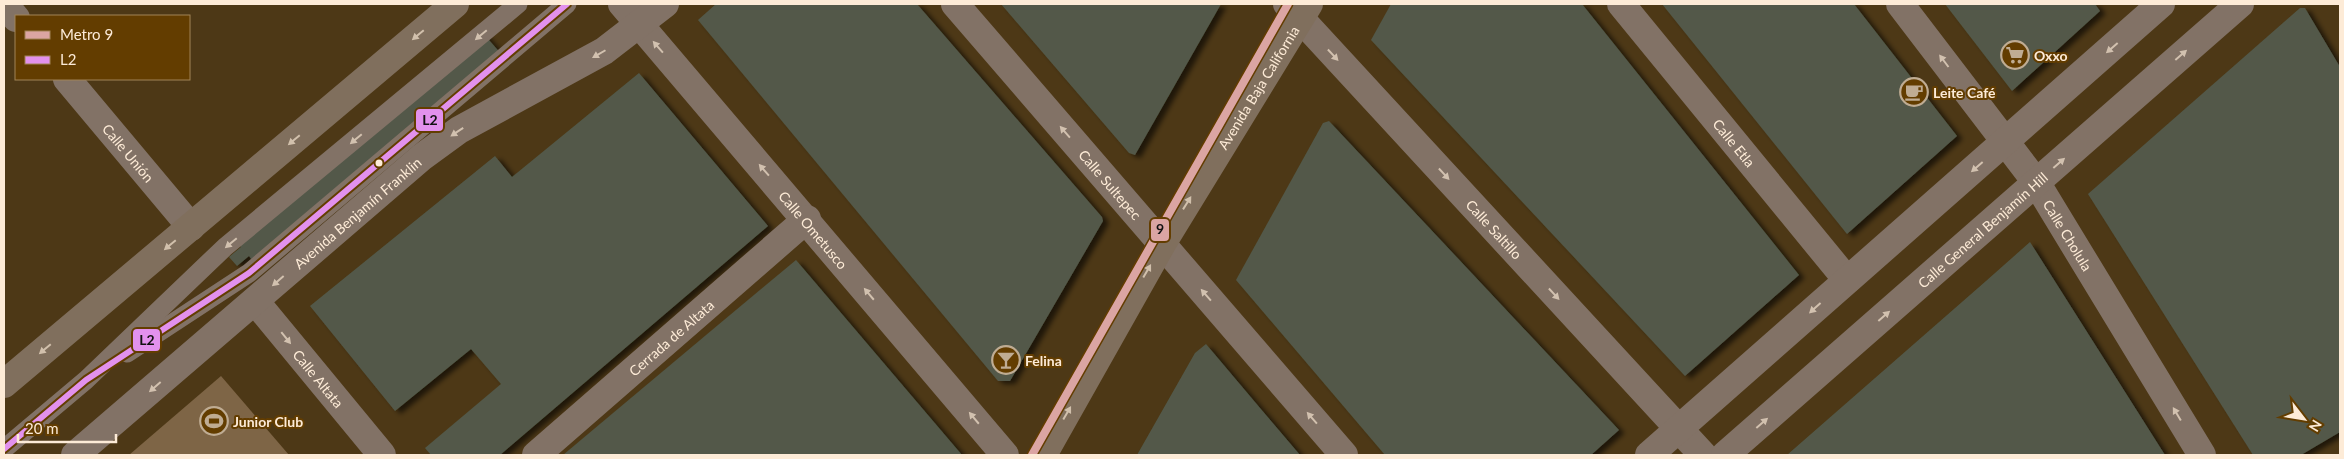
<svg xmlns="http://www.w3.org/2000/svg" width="2344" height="459" font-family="Lato,sans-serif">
<defs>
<filter id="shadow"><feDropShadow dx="5.5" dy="3" stdDeviation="2.5" flood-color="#0009"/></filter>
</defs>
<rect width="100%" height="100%" fill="#4d3816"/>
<path fill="#7e6546" d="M 221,376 L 289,455 L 129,455 Z"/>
<g fill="#525949" filter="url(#shadow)">
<path d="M 716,4 L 917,4 L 1102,217 L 1103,221 L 1010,381 L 998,381 L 698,20 Z"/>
<path d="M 1001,4 L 1221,4 L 1135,155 L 1129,153 Z"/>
<path d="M 1391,4 L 1582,4 L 1799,275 L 1685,376 L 1371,40 Z"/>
<path d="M 1662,4 L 1854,4 L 1957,136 L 1847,234 Z"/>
<path d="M 1945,4 L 2095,4 L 2100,11 L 2012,91 Z"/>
<path d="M 2300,8 L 2305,8 L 2340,67 L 2340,432 L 2301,455 L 2253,455 L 2088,194 Z"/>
<path d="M 482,32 L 503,56 L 255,264 L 249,256 L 237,266 L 229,257 L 241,247 L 235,239 Z"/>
<path d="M 639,73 L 768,226 L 500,455 L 431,455 L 425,448 L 501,384 L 471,349 L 395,411 L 310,306 L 495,156 L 512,177 Z"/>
<path d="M 1329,121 L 1619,430 L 1591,455 L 1385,455 L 1236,280 L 1323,123 Z"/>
<path d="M 2030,242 L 2165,455 L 1787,455 L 1986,281 Z"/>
<path d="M 796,260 L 962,455 L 563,455 L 718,325 Z"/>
<path d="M 1206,344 L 1260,408 L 1300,455 L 1137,455 L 1195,353 Z"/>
</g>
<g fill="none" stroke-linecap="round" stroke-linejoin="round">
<g stroke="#827266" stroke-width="19">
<path d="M 127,353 L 249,273 L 567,4"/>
<path d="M 4,449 L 86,380 L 225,247 L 518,4"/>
</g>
<g stroke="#827266" stroke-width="28">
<path d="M 4,4 L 16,18"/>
<path id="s1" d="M 622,4 L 1005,455"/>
<path id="s2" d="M 955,4 L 1344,455"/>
<path id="s3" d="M 1287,4 L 1703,455"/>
<path id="s4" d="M 1621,4 L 1847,280"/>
<path id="s5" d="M 1900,4 L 2036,182 L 2202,455"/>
<path id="s6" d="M 67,79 L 191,227"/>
<path id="s7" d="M 255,301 L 382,455"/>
<path id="s8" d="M 75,455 L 422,157 L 459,130 L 604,51 L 665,4"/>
<path id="s9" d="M 536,455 L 807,219"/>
<path d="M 1649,455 L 2161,4"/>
<path id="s10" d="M 1725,455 L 2240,4"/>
</g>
<g stroke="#806f5d" stroke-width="28">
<path d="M 4,384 L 455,4"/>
<path id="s11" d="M 1043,455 L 1162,244 L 1309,4"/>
</g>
<defs>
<path id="bus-1" d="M 4,449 L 86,380 L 249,273 L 567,4"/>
</defs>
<use href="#bus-1" stroke="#633d00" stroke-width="10"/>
<use href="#bus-1" stroke="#e291ed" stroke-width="6"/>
<defs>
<path id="metro-1" d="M 1032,455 L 1288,4"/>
</defs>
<use href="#metro-1" stroke="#633d00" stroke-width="11"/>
<use href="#metro-1" stroke="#dba5a3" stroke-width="8"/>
</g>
<defs><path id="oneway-solid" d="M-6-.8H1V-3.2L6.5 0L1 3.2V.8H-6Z" transform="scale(1.25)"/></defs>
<g fill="#d1c0ac">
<use href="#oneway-solid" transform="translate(418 35) rotate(140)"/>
<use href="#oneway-solid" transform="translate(294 140) rotate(140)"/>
<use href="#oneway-solid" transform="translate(1187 203) rotate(-58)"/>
<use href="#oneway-solid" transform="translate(170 245) rotate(140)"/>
<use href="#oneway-solid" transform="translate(1147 271) rotate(-60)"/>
<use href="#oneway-solid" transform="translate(45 349) rotate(140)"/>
<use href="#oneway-solid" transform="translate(1067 413) rotate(-60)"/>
</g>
<g fill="#d2c1af">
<use href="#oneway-solid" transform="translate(481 35) rotate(140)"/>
<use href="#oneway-solid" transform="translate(658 47) rotate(-131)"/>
<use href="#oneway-solid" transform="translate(2112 48) rotate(139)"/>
<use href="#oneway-solid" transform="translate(599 54) rotate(150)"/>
<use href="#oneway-solid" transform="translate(1333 55) rotate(47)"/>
<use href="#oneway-solid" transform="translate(2181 55) rotate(-41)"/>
<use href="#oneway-solid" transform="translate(1944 61) rotate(-127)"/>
<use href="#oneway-solid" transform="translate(457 132) rotate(146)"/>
<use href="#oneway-solid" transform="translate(1065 132) rotate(-131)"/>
<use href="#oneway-solid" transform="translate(356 139) rotate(140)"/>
<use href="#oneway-solid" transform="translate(2059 163) rotate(-41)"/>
<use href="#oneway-solid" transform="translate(1977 167) rotate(139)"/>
<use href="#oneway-solid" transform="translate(764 170) rotate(-131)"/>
<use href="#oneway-solid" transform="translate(1444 174) rotate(47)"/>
<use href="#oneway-solid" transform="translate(231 243) rotate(140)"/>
<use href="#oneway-solid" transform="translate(278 281) rotate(139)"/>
<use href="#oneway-solid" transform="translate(869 294) rotate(-130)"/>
<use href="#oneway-solid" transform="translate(1554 294) rotate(47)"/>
<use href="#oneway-solid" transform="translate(1206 295) rotate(-131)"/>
<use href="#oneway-solid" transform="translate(1815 308) rotate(138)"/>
<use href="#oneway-solid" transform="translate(1884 316) rotate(-41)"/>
<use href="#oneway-solid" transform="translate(286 338) rotate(51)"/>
<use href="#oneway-solid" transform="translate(155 387) rotate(139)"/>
<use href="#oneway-solid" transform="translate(2177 414) rotate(-121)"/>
<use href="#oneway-solid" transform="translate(974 418) rotate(-130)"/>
<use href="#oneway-solid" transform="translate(1312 418) rotate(-131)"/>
<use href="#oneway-solid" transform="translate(1762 423) rotate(-41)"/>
</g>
<defs>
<symbol id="supermarket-ring" viewBox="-11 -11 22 22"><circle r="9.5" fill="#633d00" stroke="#bfac93" stroke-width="1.5"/><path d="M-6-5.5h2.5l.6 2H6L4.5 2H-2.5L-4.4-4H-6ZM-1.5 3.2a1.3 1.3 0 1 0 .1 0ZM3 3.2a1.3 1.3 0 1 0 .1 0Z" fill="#bfac93"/></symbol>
<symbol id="cafe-ring" viewBox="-11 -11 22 22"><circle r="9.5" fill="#633d00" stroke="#bfac93" stroke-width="1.5"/><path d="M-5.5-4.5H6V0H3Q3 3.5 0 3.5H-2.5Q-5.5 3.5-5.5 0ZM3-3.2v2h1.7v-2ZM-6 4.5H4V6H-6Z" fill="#bfac93"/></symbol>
<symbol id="bar-ring" viewBox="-11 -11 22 22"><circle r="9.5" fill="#633d00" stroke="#bfac93" stroke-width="1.5"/><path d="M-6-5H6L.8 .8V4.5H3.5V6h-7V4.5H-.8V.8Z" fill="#bfac93"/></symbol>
<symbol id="stadium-ring" viewBox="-11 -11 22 22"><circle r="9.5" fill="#633d00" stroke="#bfac93" stroke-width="1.5"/><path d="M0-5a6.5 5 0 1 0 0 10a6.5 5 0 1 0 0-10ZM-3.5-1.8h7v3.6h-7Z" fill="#bfac93"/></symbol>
</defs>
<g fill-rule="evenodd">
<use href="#supermarket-ring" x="1999" y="39" width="32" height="32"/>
<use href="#cafe-ring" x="1898" y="76" width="32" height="32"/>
<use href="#bar-ring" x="990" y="344" width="32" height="32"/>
<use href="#stadium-ring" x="198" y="405" width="32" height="32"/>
</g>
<circle fill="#fdebd7" stroke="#633d00" stroke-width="2" cx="379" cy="163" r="4.5"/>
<g text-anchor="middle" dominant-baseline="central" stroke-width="4" stroke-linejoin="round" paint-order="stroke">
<g font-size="14" font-weight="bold" fill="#fdebd7" stroke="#633d00" text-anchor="start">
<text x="2034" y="55">Oxxo</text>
<text x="1933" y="92">Leite Café</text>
<text x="1025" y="360">Felina</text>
<text x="233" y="421">Junior Club</text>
</g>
<g font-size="14" fill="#fdebd7" stroke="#633d00">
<text stroke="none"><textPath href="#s11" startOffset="426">Avenida Baja California</textPath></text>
<text stroke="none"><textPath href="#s4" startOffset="179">Calle Etla</textPath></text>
<text stroke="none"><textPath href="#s6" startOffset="96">Calle Unión</textPath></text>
<text stroke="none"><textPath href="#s2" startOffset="238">Calle Sultepec</textPath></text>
<text stroke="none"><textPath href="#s8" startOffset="372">Avenida Benjamín Franklin</textPath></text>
<text stroke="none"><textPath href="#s1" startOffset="296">Calle Ometusco</textPath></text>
<text stroke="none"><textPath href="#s10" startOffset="342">Calle General Benjamín Hill</textPath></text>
<text stroke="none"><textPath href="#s3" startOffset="306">Calle Saltillo</textPath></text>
<text stroke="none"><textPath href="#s5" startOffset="286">Calle Cholula</textPath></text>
<text stroke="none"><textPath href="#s9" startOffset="179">Cerrada de Altata</textPath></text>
<text stroke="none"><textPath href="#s7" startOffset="100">Calle Altata</textPath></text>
</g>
</g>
<g stroke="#633d00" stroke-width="2">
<rect x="415" y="108" width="29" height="24" rx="5" fill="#e291ed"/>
<rect x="1150" y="218" width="20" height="24" rx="5" fill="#dba5a3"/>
<rect x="132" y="328" width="29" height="24" rx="5" fill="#e291ed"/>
</g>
<g font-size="14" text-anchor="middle" font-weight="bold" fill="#111">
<text x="430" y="125">L2</text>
<text x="1160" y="234">9</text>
<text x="147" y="345">L2</text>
</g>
<rect width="2344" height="459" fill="none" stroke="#fdebd7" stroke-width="10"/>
<rect x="15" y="15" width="175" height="65" fill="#633d00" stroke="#a18356"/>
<rect x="25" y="31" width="25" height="8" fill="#dba5a3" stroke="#a18356"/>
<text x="60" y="40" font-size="15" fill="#fdebd7">Metro 9</text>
<rect x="25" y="56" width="25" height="8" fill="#e291ed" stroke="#a18356"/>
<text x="60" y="65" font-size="15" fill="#fdebd7">L2</text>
<g transform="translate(2304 419) rotate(121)" stroke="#633d00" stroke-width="4" paint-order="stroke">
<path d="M0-4L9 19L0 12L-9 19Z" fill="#fdebd7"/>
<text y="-8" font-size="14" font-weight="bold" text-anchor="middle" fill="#fdebd7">N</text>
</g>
<path d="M18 434v8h98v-8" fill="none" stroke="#fdebd7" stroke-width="2.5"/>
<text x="25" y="434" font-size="15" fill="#fdebd7" stroke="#633d00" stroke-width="4" paint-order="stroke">20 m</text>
</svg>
